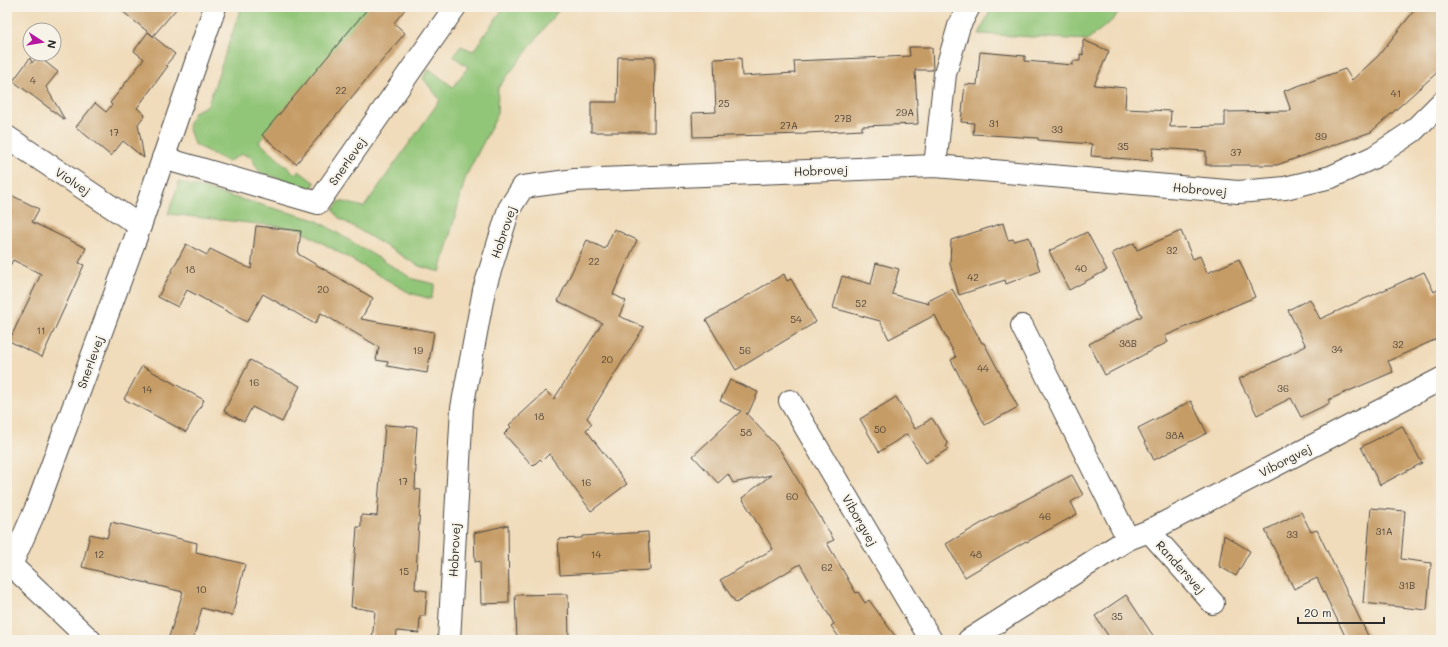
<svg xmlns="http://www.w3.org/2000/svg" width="1448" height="647" font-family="Mali,sans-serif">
<rect width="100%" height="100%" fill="#f7f3e8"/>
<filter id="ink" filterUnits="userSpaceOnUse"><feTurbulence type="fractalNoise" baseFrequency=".025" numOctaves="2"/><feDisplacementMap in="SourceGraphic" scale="8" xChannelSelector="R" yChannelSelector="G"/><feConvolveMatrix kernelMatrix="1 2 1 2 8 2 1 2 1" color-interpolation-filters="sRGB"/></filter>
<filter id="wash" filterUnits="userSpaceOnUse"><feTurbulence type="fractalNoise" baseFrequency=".012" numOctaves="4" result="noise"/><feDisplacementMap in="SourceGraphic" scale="16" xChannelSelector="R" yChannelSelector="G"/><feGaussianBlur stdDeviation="0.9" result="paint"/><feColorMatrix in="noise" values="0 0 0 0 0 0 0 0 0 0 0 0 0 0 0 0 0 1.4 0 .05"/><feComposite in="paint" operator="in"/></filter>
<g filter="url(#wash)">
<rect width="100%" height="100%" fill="#f0dbba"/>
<g fill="#91c577" stroke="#5e7851">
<path d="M 241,7 L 363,7 L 367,11 L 259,142 L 295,174 L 299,171 L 315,183 L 312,188 L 260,173 L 251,157 L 242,154 L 228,162 L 194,144 L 188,126 L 194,112 L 208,105 Z"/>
<path d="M 504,7 L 561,7 L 498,88 L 497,116 L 466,176 L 440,272 L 419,266 L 339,218 L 333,210 L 340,201 L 364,207 L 440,100 L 423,78 L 429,69 L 453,87 L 468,67 L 453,56 L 461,46 L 473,51 Z"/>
<path d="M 992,7 L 1121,7 L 1114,19 L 1087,40 L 979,34 Z"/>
<path d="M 179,182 L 316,220 L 413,279 L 435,284 L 431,299 L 410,293 L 303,232 L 303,229 L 168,214 Z"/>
</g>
<g id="blocks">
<g fill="#c69c66">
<path d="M 117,7 L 178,7 L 153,36 Z"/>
<path d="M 369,7 L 407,7 L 394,23 L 405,33 L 296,164 L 262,135 Z"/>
<path d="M 1417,7 L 1441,7 L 1441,69 L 1371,132 L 1277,165 L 1206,165 L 1206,151 L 1153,148 L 1152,161 L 1091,156 L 1092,144 L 1038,140 L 1038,138 L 973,134 L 974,123 L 961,122 L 965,84 L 977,85 L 980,52 L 1025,56 L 1025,61 L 1073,65 L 1073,61 L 1080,61 L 1080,54 L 1083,55 L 1083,40 L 1109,51 L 1094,85 L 1126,88 L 1125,109 L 1171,111 L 1170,127 L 1225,126 L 1225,112 L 1291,111 L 1284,91 L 1345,69 L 1352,80 L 1378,56 Z"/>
<path d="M 148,32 L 175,54 L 166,65 L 168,66 L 137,108 L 145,115 L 138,124 L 144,158 L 123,141 L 111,156 L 76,127 L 95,103 L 106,112 L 112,105 L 110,103 L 144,59 L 134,51 Z"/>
<path d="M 909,47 L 932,47 L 933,70 L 915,70 L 918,124 L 862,126 L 862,130 L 807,133 L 807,134 L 693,137 L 692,113 L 716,112 L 714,59 L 741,58 L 742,76 L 795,73 L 794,61 L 910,56 Z"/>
<path d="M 38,56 L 58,72 L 46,87 L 65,120 L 13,81 L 30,58 L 32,63 Z"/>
<path d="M 618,57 L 655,57 L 654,132 L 591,132 L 591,102 L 617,102 Z"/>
<path d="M 7,193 L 39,209 L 32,222 L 86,248 L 79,263 L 84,265 L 42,357 L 9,341 L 41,274 L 13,260 L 7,272 Z"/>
<path d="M 1003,223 L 1008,240 L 1013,239 L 1014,241 L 1029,237 L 1040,271 L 1006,284 L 1005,280 L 959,295 L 950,264 L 951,240 Z"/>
<path d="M 256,226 L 301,231 L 298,254 L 373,298 L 361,319 L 434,332 L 427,373 L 387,366 L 388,362 L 376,360 L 379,347 L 321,313 L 315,324 L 263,294 L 247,322 L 187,290 L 178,307 L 158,297 L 186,244 L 207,255 L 210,249 L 251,269 Z"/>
<path d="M 614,229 L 637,240 L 613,294 L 626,301 L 619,316 L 644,327 L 587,418 L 592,424 L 586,430 L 627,484 L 591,511 L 549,454 L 542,461 L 540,459 L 533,466 L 504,434 L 511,427 L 509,425 L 546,391 L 554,399 L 602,323 L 558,301 L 587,240 L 605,249 Z"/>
<path d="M 1181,231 L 1193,259 L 1200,256 L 1207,273 L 1239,259 L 1255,297 L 1165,336 L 1168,342 L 1105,375 L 1089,344 L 1142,316 L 1112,253 L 1134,243 L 1137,250 Z"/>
<path d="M 1087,232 L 1107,270 L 1069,290 L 1049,251 Z"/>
<path d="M 876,263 L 899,269 L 892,294 L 929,304 L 928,301 L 952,289 L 982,343 L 984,343 L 1018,407 L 985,425 L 951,360 L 956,357 L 935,315 L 889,339 L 880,321 L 833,308 L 842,276 L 871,284 Z"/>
<path d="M 1424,272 L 1434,292 L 1441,288 L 1441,337 L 1388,361 L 1393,372 L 1328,400 L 1330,403 L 1301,417 L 1291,398 L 1257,415 L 1239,379 L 1306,346 L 1288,310 L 1310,299 L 1320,319 Z"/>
<path d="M 784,274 L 787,281 L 791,279 L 816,322 L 736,370 L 706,320 Z"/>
<path d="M 250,360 L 300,386 L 282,422 L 252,407 L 244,422 L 224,411 Z"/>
<path d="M 142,366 L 204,400 L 186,432 L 124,399 Z"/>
<path d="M 730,380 L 758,392 L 748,414 L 746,413 L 780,450 L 834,540 L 827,543 L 856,593 L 858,592 L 865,603 L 869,600 L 898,640 L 841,640 L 831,626 L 834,624 L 800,564 L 736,603 L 720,580 L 773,549 L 742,498 L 771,475 L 733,483 L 728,474 L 718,483 L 693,456 L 741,411 L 720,401 Z"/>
<path d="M 896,397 L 915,429 L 932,418 L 948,444 L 946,446 L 948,449 L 926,463 L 907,434 L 879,452 L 860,419 Z"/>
<path d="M 1191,401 L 1207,433 L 1154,460 L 1138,428 Z"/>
<path d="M 385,425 L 417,427 L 414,466 L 416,466 L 415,489 L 421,490 L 415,589 L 427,591 L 425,616 L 420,616 L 419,633 L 397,631 L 396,640 L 372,640 L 375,611 L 351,607 L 357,527 L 361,527 L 361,515 L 377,516 L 381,464 L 382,464 Z"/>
<path d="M 1402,426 L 1422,463 L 1380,485 L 1361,447 Z"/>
<path d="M 1072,475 L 1083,495 L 1071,502 L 1077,514 L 1027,542 L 1026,541 L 965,577 L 946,544 L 987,520 Z"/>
<path d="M 1371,508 L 1405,511 L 1401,559 L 1431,563 L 1427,610 L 1363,603 Z"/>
<path d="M 1301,512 L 1311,532 L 1317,530 L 1370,640 L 1347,640 L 1317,578 L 1294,589 L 1265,530 Z"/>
<path d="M 111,522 L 197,543 L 196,552 L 245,564 L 232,616 L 202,608 L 193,640 L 168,640 L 183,592 L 82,567 L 90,534 L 107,538 Z"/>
<path d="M 508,525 L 509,603 L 481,604 L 480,561 L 475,562 L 474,533 Z"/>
<path d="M 648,532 L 650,570 L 560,575 L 558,539 L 582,538 L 582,536 Z"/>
<path d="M 1224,535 L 1250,551 L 1236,576 L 1219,566 Z"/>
<path d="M 568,594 L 569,640 L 517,640 L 515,595 Z"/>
<path d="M 1126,595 L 1156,640 L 1111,640 L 1095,616 Z"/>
</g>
</g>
</g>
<g filter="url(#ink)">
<use href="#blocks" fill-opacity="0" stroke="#494540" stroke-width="1"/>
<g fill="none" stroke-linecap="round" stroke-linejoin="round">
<defs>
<g id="minor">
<path d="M 7,137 L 140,226"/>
<path d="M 163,158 L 318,203 L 455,7"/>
<path d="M 935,166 L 945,74 L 959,26 L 969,7"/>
<path d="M 1022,326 L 1128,539"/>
<path d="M 790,401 L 931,640"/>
<path d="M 1149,531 L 1213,603"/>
<path d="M 11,565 L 90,640"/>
<path d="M 7,570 L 11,565 L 37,506 L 140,226 L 215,7"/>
<path d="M 449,640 L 462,408 L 484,290 L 509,209 L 523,187 L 575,180 L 935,166 L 1238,192 L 1285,188 L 1331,177 L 1374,157 L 1413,131 L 1441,103"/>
<path d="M 969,640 L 1128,539 L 1149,531 L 1441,379"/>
</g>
</defs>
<use href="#minor" stroke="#494540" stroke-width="24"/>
<use href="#minor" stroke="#fff" stroke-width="22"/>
</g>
</g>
<g text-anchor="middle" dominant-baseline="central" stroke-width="4" stroke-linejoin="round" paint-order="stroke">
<g font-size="10" fill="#52473a">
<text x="33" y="80">4</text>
<text x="341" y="90">22</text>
<text x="1396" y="93">41</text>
<text x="724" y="103">25</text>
<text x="905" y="112">29A</text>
<text x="843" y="118">27B</text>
<text x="994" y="123">31</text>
<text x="789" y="125">27A</text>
<text x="1057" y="129">33</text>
<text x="114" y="132">17</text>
<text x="1321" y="136">39</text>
<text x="1123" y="146">35</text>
<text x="1236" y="152">37</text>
<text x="1172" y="250">32</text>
<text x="594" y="261">22</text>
<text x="1081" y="268">40</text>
<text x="190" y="269">18</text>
<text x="973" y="277">42</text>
<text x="323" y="289">20</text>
<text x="861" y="303">52</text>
<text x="796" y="319">54</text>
<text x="41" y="330">11</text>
<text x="1128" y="343">38B</text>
<text x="1398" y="344">32</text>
<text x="1337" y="349">34</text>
<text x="418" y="350">19</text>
<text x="745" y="350">56</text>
<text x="607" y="359">20</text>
<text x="983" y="368">44</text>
<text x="254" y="382">16</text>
<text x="1283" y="388">36</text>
<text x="147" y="389">14</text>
<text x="539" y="416">18</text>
<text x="880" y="429">50</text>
<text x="746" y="432">58</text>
<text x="1175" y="435">38A</text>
<text x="403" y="481">17</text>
<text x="586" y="482">16</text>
<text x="792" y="496">60</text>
<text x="1045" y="516">46</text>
<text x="1384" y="531">31A</text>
<text x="1292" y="534">33</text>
<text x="99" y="554">12</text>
<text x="596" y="554">14</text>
<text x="976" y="554">48</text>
<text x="827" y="567">62</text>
<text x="404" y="571">15</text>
<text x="1407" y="585">31B</text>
<text x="201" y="589">10</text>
<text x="1117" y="616">35</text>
</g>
<g font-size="12" fill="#2b2b2b" stroke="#f7f3e8">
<text transform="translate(347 161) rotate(-55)">Snerlevej</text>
<text transform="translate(821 170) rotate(-2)">Hobrovej</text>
<text transform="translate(73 181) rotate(34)">Violvej</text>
<text transform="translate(1200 189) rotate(5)">Hobrovej</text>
<text transform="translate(503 232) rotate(-71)">Hobrovej</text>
<text transform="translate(90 362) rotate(-70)">Snerlevej</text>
<text transform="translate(1285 460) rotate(-27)">Viborgvej</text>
<text transform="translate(860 520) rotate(60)">Viborgvej</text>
<text transform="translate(454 550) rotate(-87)">Hobrovej</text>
<text transform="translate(1181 567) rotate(48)">Randersvej</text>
</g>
</g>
<rect width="1448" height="647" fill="none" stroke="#f7f3e8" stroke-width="24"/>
<g transform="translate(42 42) rotate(102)"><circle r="19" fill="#f7f3e8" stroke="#a5a39c"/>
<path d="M0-3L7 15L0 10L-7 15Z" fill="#b5179e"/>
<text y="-6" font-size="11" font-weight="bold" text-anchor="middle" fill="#2b2b2b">N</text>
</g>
<path d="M1298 617v6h86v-6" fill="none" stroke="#2b2b2b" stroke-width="2"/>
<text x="1304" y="617" font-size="12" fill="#2b2b2b" stroke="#f7f3e8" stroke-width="3" paint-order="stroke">20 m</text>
</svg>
